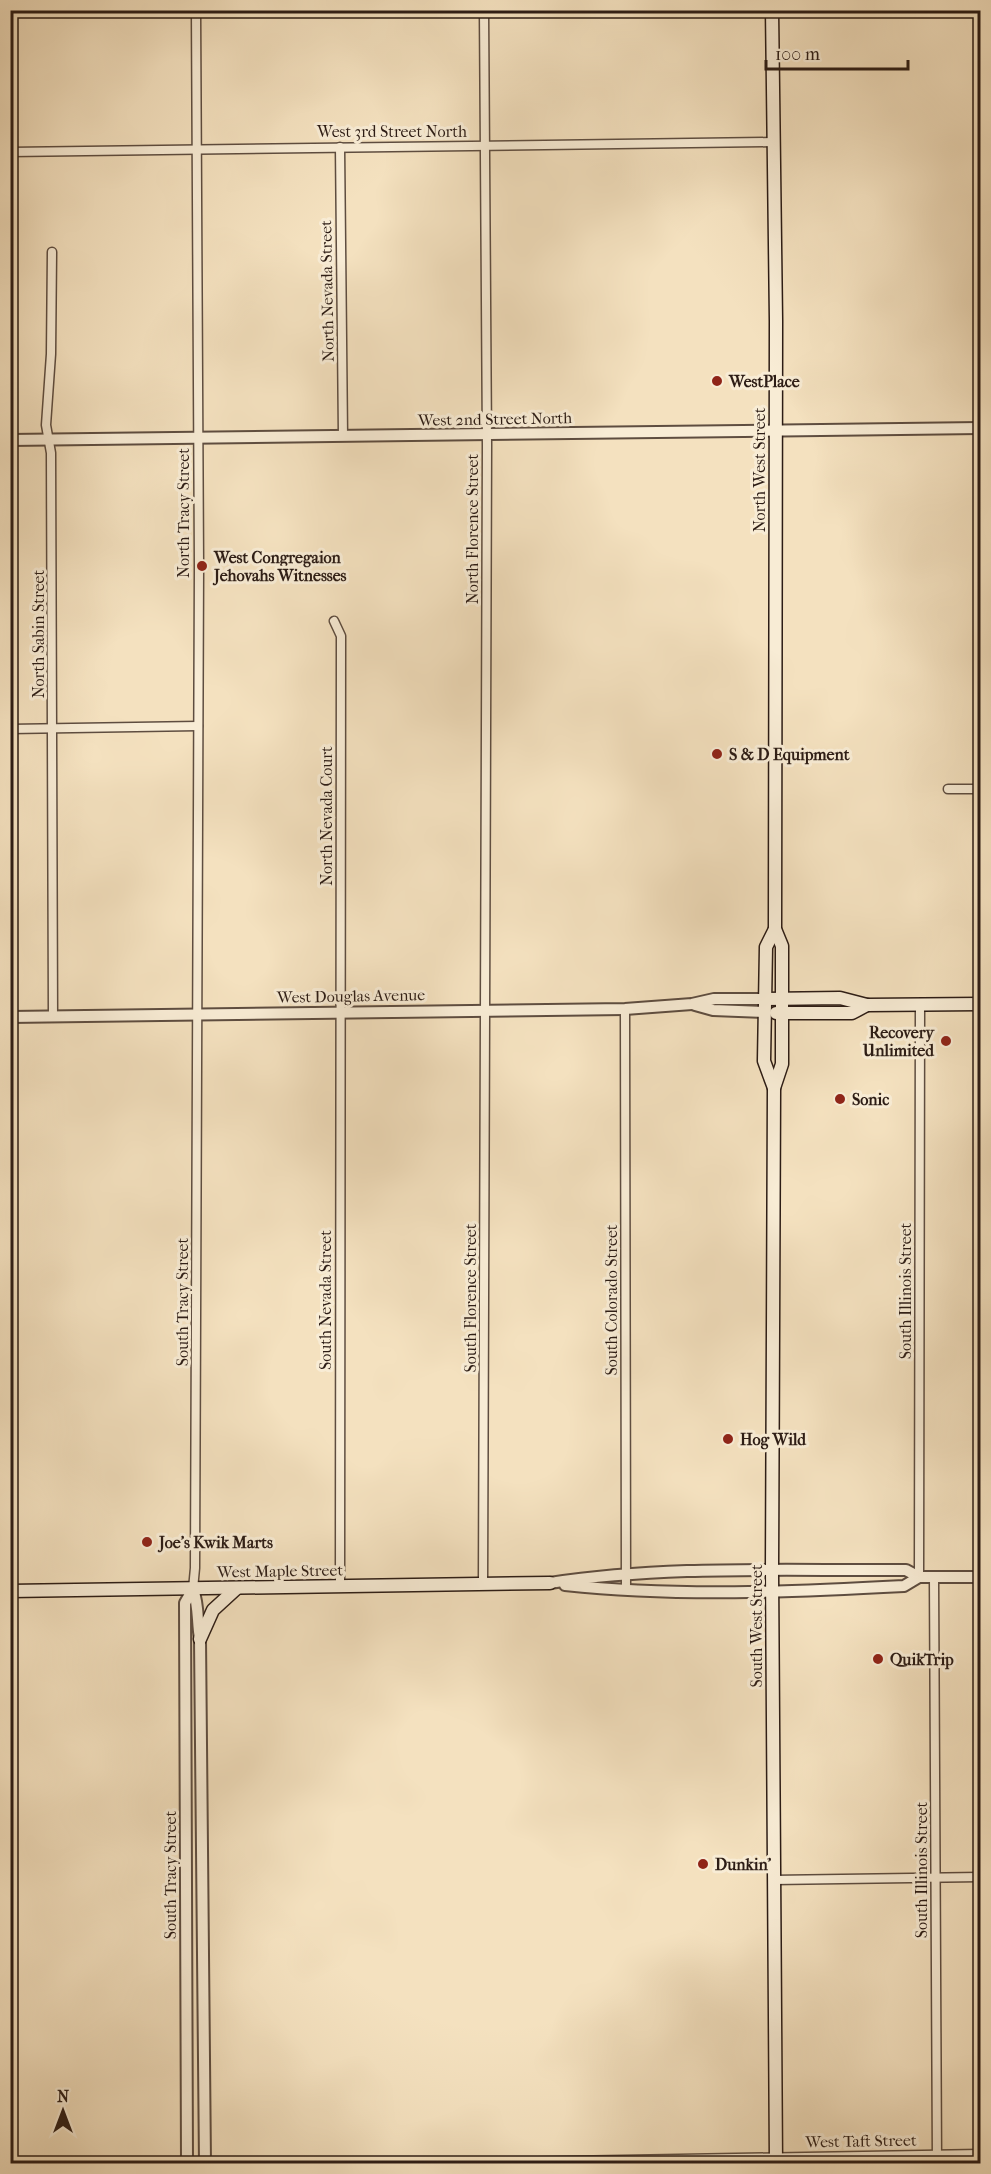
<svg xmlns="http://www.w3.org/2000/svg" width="991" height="2174" font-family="'IM FELL French Canon',serif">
<rect width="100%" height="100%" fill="#f4e1bf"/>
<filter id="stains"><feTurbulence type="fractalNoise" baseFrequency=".00333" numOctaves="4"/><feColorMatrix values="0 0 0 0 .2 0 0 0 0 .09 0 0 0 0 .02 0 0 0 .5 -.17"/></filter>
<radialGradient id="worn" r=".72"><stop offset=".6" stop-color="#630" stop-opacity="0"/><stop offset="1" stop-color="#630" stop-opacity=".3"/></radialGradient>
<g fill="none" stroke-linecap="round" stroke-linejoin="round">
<defs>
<g id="minor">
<path d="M 340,147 L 343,436"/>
<path d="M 10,152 L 773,142"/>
<path d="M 52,252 L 51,354 L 46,425 L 51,453 L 53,1017"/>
<path d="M 334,621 L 341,636 L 340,1587"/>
<path d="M 10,729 L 198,726"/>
<path d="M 948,789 L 980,789"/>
<path d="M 625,1009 L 626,1590"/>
<path d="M 919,1577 L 920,1005"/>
<path d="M 934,1577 L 937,2164"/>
<path d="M 483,1585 L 487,445 L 484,10"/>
<path d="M 193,1589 L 195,1568 L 199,567 L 196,10"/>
<path d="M 773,1880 L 980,1877"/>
<path d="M 381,2164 L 980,2154"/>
</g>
<g id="tertiary">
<path d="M 10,440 L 980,428"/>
<path d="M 695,1005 L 713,1010 L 765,1012"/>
<path d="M 10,1017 L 625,1009 L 692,1004 L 714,999 L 766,999"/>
<path d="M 550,1583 C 667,1565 787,1571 906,1570 L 919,1577 L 980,1577"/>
<path d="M 565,1585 C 678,1597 791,1592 904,1586 L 919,1577"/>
<path d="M 193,1589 C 199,1606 197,1622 200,1639 L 205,2164"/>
<path d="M 187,2164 L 185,1603 L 193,1589"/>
</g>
<g id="secondary">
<path d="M 772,10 L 776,321 L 775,929 L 782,946 L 782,1064 L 774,1088 L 772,1571 L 776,2164"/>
<path d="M 766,999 L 840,998 L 867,1005 L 980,1004"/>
<path d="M 776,1013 L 852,1013 L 867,1005"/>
<path d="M 774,1088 L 764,1061 L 766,947 L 775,929"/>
<path d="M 10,1591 L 550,1583"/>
<path d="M 200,1639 L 213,1610 L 237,1588"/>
</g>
</defs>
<use href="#minor" stroke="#5e4d40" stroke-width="11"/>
<use href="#tertiary" stroke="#5e4d40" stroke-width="14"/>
<use href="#secondary" stroke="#2c1c15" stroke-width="15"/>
<use href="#minor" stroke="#f8ecd5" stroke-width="8"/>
<use href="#tertiary" stroke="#f8ecd5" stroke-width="10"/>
<use href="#secondary" stroke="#f8ecd5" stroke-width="12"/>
</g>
<g fill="#8f2418" stroke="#f8ecd5" stroke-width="2">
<circle cx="717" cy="381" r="6"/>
<circle cx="202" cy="566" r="6"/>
<circle cx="717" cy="754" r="6"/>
<circle cx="946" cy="1041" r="6"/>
<circle cx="840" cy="1099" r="6"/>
<circle cx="728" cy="1439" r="6"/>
<circle cx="147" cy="1542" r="6"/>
<circle cx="878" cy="1659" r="6"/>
<circle cx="703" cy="1864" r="6"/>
</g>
<g text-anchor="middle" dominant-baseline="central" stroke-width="6" stroke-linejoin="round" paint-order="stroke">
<g font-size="16" fill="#2c1c15" stroke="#f8ecd5">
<text x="392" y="131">West 3rd Street North</text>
<text transform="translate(327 291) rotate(-91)">North Nevada Street</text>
<text transform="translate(495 419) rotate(-1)">West 2nd Street North</text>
<text transform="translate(759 470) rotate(-90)">North West Street</text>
<text transform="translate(183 513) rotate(-90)">North Tracy Street</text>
<text transform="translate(472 529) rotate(-90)">North Florence Street</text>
<text transform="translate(38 634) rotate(-90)">North Sabin Street</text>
<text transform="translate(326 816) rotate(-90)">North Nevada Court</text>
<text transform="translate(351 996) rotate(-1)">West Douglas Avenue</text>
<text transform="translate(905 1291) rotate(-90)">South Illinois Street</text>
<text transform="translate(470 1298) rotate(-90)">South Florence Street</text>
<text transform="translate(325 1300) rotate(-90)">South Nevada Street</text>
<text transform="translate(611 1300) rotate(-90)">South Colorado Street</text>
<text transform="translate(182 1302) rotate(-90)">South Tracy Street</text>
<text transform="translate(280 1571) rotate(-1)">West Maple Street</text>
<text transform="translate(756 1626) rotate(-90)">South West Street</text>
<text transform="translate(921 1870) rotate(-90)">South Illinois Street</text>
<text transform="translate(170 1875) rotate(-90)">South Tracy Street</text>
<text transform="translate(861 2141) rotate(-1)">West Taft Street</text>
</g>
<g font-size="16" font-weight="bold" fill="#2c1c15" stroke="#f8ecd5" text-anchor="start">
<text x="729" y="381">WestPlace</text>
<text x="214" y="557">West Congregaion<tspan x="214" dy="18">Jehovahs Witnesses</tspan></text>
<text x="729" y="754">S &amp; D Equipment</text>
<text x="934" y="1032" text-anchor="end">Recovery<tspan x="934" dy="18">Unlimited</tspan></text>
<text x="852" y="1099">Sonic</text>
<text x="740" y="1439">Hog Wild</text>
<text x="159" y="1542">Joe's Kwik Marts</text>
<text x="890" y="1659">QuikTrip</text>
<text x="715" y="1864">Dunkin'</text>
</g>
</g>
<rect width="991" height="2174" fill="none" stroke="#f4e1bf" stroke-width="36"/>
<rect x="12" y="12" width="967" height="2150" fill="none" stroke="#2c1c15" stroke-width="3"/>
<rect x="18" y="18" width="955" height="2138" fill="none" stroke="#2c1c15" stroke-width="1.5"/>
<g transform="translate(63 2111)" stroke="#f8ecd5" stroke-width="4.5" paint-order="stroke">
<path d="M0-4.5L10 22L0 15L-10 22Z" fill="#2c1c15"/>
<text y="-9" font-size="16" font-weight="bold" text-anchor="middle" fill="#2c1c15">N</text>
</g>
<path d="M766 60v9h142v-9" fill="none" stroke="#2c1c15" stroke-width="3"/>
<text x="775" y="60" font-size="18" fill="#2c1c15" stroke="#f8ecd5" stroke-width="4.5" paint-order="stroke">100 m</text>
<rect width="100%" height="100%" filter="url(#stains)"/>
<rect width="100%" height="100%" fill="url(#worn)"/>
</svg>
